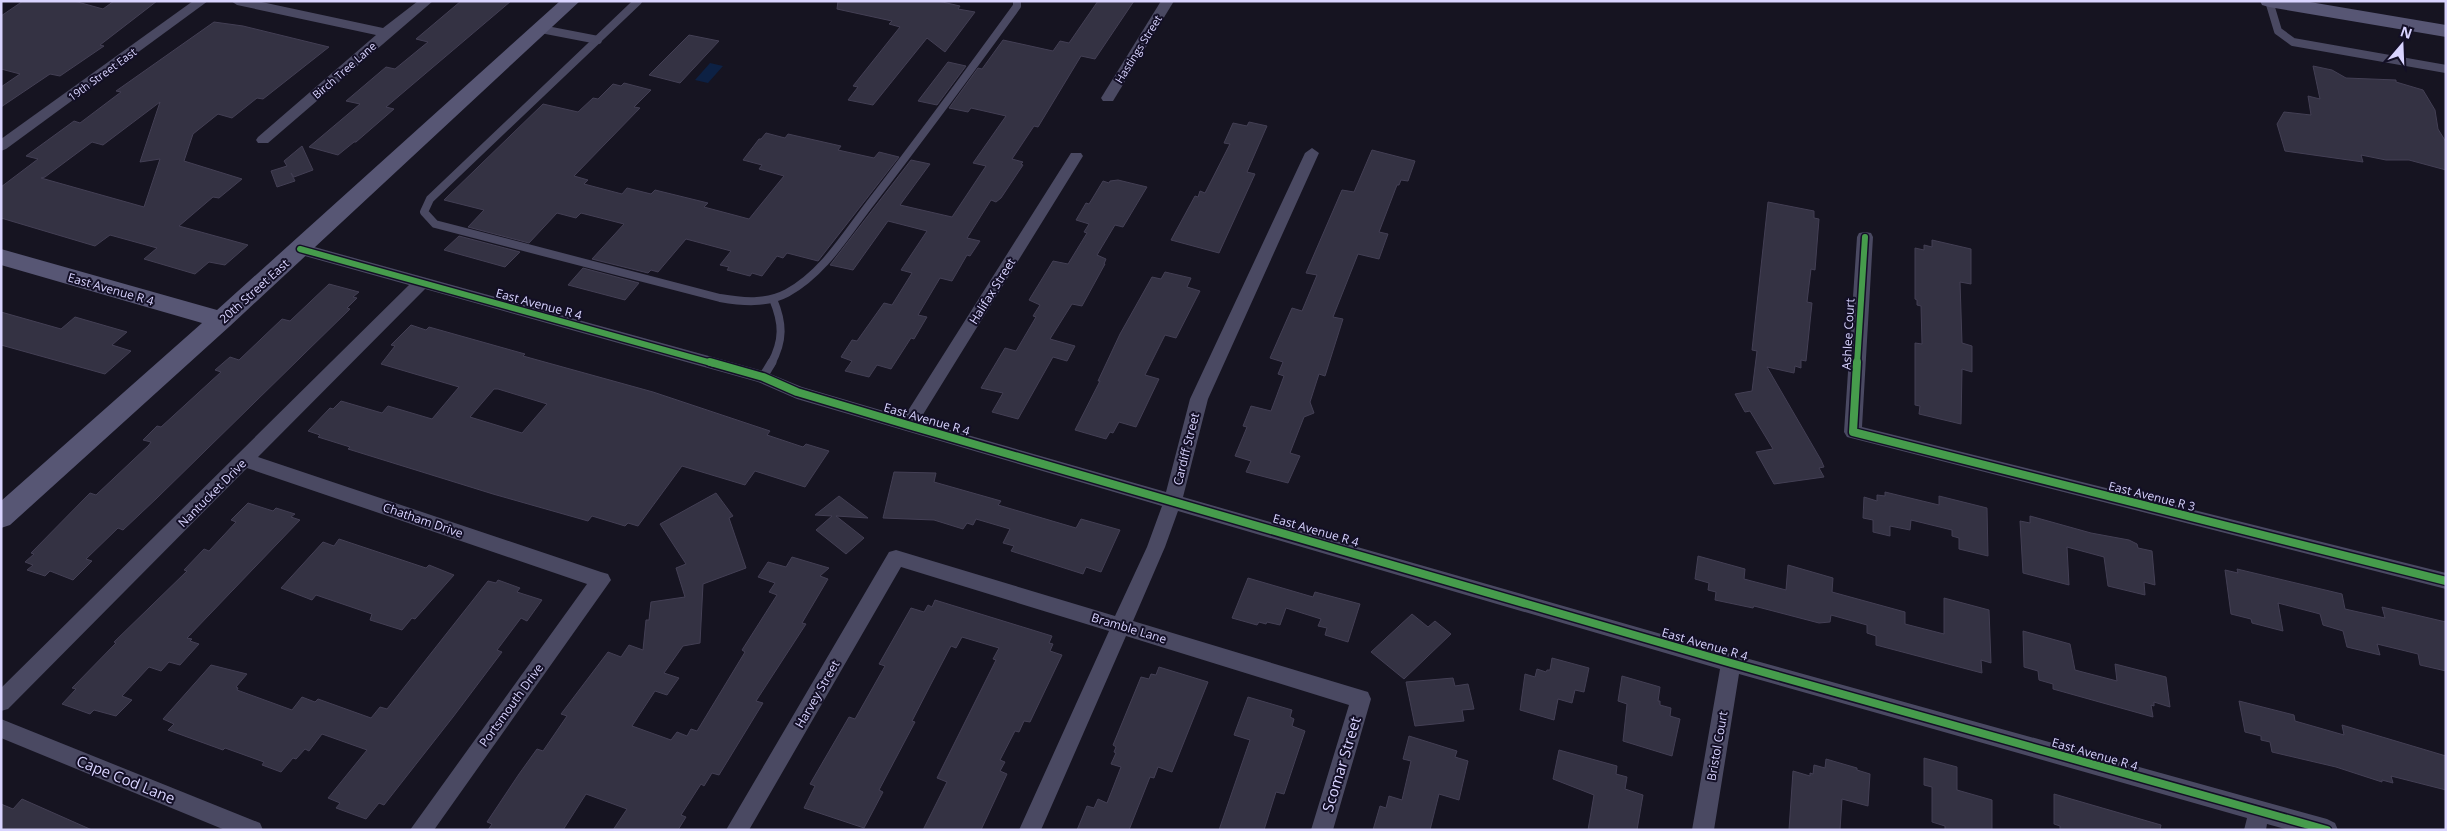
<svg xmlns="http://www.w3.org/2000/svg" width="2447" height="831" font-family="'Open Sans',sans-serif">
<rect width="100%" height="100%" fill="#161421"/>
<path fill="#0d2144" d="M 710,63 L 723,66 L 708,83 L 695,80 Z"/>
<g fill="#343243" stroke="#433f54" fill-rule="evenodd">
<path d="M 23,1 L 74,1 L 103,9 L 114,1 L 157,1 L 100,45 L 104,46 L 60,76 L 50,74 L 1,107 L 1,87 L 20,74 L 1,69 L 1,16 Z"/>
<path d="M 461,1 L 511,1 L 386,107 L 394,109 L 356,142 L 354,142 L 338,155 L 309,147 L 360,104 L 346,101 L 386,67 L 395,69 L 428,42 L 416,39 Z"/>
<path d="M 838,1 L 938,1 L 960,6 L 958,9 L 975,12 L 945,52 L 927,38 L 873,105 L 848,100 L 858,87 L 853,86 L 900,27 L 889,24 L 892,21 L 837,9 Z"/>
<path d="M 1098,1 L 1134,1 L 1095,59 L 1081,56 L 1038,127 L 1034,126 L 1012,159 L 1023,162 L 1021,164 L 1023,165 L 1001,198 L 996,202 L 991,200 L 967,238 L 980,241 L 970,256 L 967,255 L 952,281 L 940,278 L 918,315 L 927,317 L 914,339 L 911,338 L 891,369 L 877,365 L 869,377 L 845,371 L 852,361 L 841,357 L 852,340 L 857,341 L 884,303 L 892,305 L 912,273 L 901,270 L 927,231 L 888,221 L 853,270 L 830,265 L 911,160 L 930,164 L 900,205 L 952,217 L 986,166 L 973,163 L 1006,116 L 971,108 L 968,112 L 949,108 L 978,68 L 982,69 L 1003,40 L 1053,51 L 1060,41 L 1069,43 Z"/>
<path d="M 214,22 L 243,26 L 329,47 L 263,99 L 257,98 L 232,118 L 218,114 L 193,134 L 184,161 L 242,179 L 219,198 L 213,197 L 179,226 L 248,245 L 225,265 L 209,262 L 195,274 L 144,259 L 157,248 L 110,235 L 95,246 L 1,218 L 1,187 L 38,159 L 26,156 L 74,121 L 80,123 L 121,92 L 116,91 ZM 160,102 L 140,162 L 160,159 L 144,207 L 41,178 L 45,177 L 92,142 L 103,145 Z"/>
<path d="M 689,35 L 719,41 L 680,83 L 649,75 Z"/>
<path d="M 948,62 L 966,66 L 937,105 L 918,101 Z"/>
<path d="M 2313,66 L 2332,70 L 2346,78 L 2396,80 L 2396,82 L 2423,90 L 2435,110 L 2438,129 L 2446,142 L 2446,170 L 2409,160 L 2386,160 L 2361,155 L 2363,162 L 2285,151 L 2277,124 L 2284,112 L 2311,115 L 2308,96 L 2320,99 Z"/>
<path d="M 624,83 L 651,90 L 634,107 L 640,108 L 574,176 L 588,180 L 584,184 L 622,194 L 627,188 L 651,194 L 655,190 L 708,203 L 704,207 L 749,219 L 784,176 L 759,169 L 762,165 L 743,160 L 759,139 L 761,139 L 766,133 L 785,138 L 788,134 L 841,146 L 838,150 L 874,158 L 879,152 L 899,157 L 818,261 L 787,253 L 783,258 L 777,256 L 762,276 L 752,273 L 750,276 L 727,270 L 729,267 L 720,265 L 731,251 L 686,239 L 658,272 L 651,270 L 648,273 L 592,259 L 624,224 L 581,213 L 576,218 L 557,213 L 529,243 L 468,227 L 484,210 L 444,200 L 543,104 L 578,112 L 593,98 L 598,99 L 613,84 L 621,86 Z"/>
<path d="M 1249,122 L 1267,126 L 1247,172 L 1255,174 L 1219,253 L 1171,240 L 1195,196 L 1198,197 L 1200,191 L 1205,193 L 1230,144 L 1224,143 L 1233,123 L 1247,126 Z"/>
<path d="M 302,146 L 313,170 L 294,177 L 291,173 L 295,181 L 277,187 L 271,171 L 287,166 L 284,161 Z"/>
<path d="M 1372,150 L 1415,161 L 1408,181 L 1401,180 L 1399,185 L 1397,185 L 1379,232 L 1388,234 L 1379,259 L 1358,254 L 1333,317 L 1343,319 L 1325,376 L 1319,374 L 1310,402 L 1314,413 L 1304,417 L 1290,453 L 1300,456 L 1288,483 L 1246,472 L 1251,461 L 1235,456 L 1247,427 L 1243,426 L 1251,406 L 1271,411 L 1284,376 L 1278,374 L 1283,362 L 1270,358 L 1292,308 L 1302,311 L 1317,275 L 1306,273 L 1342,190 L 1354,192 Z"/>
<path d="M 1118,180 L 1147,187 L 1123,227 L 1115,225 L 1097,255 L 1106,259 L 1104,264 L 1105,264 L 1082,306 L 1072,304 L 1050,339 L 1075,346 L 1067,361 L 1053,357 L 1018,419 L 992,412 L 1003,393 L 981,388 L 1005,348 L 1016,351 L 1036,317 L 1033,316 L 1040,305 L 1029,300 L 1053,261 L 1068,264 L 1087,233 L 1084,232 L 1089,224 L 1076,220 L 1086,203 L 1089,204 L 1103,181 L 1109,183 L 1110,181 Z"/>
<path d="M 1768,202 L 1814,211 L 1814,218 L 1819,219 L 1815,270 L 1811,269 L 1807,302 L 1812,303 L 1806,361 L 1801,360 L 1801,368 L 1795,366 L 1794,373 L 1767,367 L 1821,460 L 1824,467 L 1819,468 L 1824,477 L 1774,484 L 1756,452 L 1773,449 L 1750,411 L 1745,412 L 1735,394 L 1752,391 L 1757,351 L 1752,350 Z"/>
<path d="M 459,236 L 520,252 L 505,267 L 444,250 Z"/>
<path d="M 1932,240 L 1971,249 L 1971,284 L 1960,282 L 1962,343 L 1972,346 L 1972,372 L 1962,369 L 1961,424 L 1919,414 L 1920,406 L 1915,405 L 1915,343 L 1922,344 L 1921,306 L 1917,305 L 1917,300 L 1915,299 L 1915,248 L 1924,250 L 1924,245 L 1932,247 Z"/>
<path d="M 583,268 L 639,283 L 625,300 L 568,285 Z"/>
<path d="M 1165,272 L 1191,278 L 1187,287 L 1200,291 L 1176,338 L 1165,335 L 1145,375 L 1159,379 L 1136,427 L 1119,422 L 1113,433 L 1110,432 L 1106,439 L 1075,430 L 1100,381 L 1098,381 L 1120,334 L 1152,277 L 1161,279 Z"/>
<path d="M 329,284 L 359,292 L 353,297 L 357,298 L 347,308 L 350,309 L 157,498 L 123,530 L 118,528 L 86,559 L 92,561 L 73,580 L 50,571 L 45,576 L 27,570 L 33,565 L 25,562 L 34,554 L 31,553 L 90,493 L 96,495 L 149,445 L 151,442 L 143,440 L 157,426 L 161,427 L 221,372 L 215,370 L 230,357 L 239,360 L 282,319 L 290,321 Z"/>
<path d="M 1,312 L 61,329 L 75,317 L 82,319 L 127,332 L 112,345 L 131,351 L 105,374 L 1,345 Z"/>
<path d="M 411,325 L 426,330 L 429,327 L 525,354 L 523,356 L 653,392 L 770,431 L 767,435 L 803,447 L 806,444 L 829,451 L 805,487 L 755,471 L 745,485 L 682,466 L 638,526 L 628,523 L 625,526 L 592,516 L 588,521 L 493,494 L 348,449 L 350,447 L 318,437 L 320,435 L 308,431 L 330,408 L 333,409 L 341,401 L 382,413 L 388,406 L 432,419 L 459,387 L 381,364 L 395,346 L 391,345 ZM 494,389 L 498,389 L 547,404 L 522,433 L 470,417 Z"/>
<path d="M 894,472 L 936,473 L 934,482 L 1001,501 L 998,505 L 1076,528 L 1081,519 L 1120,530 L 1101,572 L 1086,567 L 1083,574 L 1011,551 L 1014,546 L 1003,543 L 1010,529 L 976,519 L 973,525 L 967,523 L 963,529 L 934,520 L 883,518 Z"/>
<path d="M 1885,492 L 1939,505 L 1939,496 L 1987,508 L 1988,556 L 1959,549 L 1959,538 L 1952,536 L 1952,530 L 1911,520 L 1910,530 L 1890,526 L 1890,536 L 1873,532 L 1873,520 L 1863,518 L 1864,497 L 1877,501 L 1877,495 L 1885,496 Z"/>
<path d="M 716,493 L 733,516 L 729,518 L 746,568 L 703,584 L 700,643 L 683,646 L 664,673 L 679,678 L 667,695 L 655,691 L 632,726 L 671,740 L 677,732 L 687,736 L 691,729 L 697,731 L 745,652 L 742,650 L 777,595 L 769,592 L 775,583 L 758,577 L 768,562 L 786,567 L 792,557 L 829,568 L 820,576 L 828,579 L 802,623 L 806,624 L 756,701 L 763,703 L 719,775 L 712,773 L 704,786 L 701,784 L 681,815 L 686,817 L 678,830 L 613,830 L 627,809 L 586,794 L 563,830 L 488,830 L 492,824 L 487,822 L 519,774 L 537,749 L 543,751 L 567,716 L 561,714 L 608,652 L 621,657 L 629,645 L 643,650 L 646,620 L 649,620 L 651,602 L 685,597 L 676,568 L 686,564 L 660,524 Z"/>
<path d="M 839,496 L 868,518 L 836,516 L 864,538 L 846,554 L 816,530 L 832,516 L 815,515 Z"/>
<path d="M 248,503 L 273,511 L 276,508 L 295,514 L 291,517 L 300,520 L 187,638 L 192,639 L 190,641 L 199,644 L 180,665 L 169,662 L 161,671 L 149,667 L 122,696 L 132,700 L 116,716 L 94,710 L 90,714 L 62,704 L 76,689 L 72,688 L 116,643 L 114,642 L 187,571 L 184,570 L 204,549 L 209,551 L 236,522 L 231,520 Z"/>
<path d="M 2030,516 L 2091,533 L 2129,540 L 2137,544 L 2138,548 L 2152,551 L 2155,585 L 2144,582 L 2145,595 L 2108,586 L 2104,557 L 2067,547 L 2069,585 L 2023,573 L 2020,521 L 2030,523 Z"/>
<path d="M 339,539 L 426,568 L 429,565 L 454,575 L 415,619 L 412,618 L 402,630 L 370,620 L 372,614 L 316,595 L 312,600 L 281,588 L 323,542 L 334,546 Z"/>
<path d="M 1698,556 L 1745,569 L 1744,579 L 1786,590 L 1788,565 L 1833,578 L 1832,592 L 1905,612 L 1905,624 L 1944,634 L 1944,598 L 1989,610 L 1991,663 L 1981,660 L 1982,673 L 1876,645 L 1876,636 L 1867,633 L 1867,625 L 1831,615 L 1830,622 L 1819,623 L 1754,606 L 1753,608 L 1715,600 L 1716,592 L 1708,590 L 1709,583 L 1695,579 Z"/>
<path d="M 2237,569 L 2342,594 L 2345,609 L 2385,618 L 2382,607 L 2446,622 L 2446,671 L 2420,665 L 2418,654 L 2377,644 L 2380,655 L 2347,647 L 2343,631 L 2323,625 L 2320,614 L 2278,603 L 2283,631 L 2252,623 L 2251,619 L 2231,614 L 2225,570 L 2238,573 Z"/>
<path d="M 1248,578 L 1313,597 L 1315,592 L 1360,604 L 1348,642 L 1325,635 L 1327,628 L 1318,626 L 1321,619 L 1286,608 L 1280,625 L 1267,622 L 1266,624 L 1259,622 L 1257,625 L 1232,618 Z"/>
<path d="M 498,580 L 520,588 L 517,592 L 542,600 L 527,621 L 521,618 L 497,650 L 502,652 L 453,717 L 384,805 L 379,803 L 366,819 L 336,808 L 340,803 L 328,798 L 367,750 L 322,734 L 309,751 L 305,749 L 296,759 L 293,758 L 281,772 L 262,765 L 264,762 L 225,748 L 223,750 L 168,730 L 174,724 L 163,719 L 211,665 L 247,674 L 236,687 L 238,688 L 237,690 L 292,710 L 302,697 L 315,702 L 318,699 L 371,718 L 380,707 L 387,709 L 488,581 L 496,583 Z"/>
<path d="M 935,600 L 1052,636 L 1049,643 L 1053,644 L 1050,651 L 1062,655 L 1030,722 L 1024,721 L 1019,732 L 1015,731 L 1000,760 L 1005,762 L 1000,771 L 1007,774 L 981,830 L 923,830 L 947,782 L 937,778 L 996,660 L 993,659 L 999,648 L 962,637 L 956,648 L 951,646 L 931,684 L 912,721 L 915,722 L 879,790 L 883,792 L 864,828 L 804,808 L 815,786 L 810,784 L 849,717 L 855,719 L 885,666 L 879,664 L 911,608 L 924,612 L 928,605 L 932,607 Z"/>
<path d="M 1412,614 L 1428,627 L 1435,621 L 1451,634 L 1404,679 L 1371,652 Z"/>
<path d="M 2023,631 L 2070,644 L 2075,670 L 2117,681 L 2115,664 L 2166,677 L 2170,707 L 2154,702 L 2154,706 L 2151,705 L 2153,717 L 2053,689 L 2053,684 L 2039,680 L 2038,671 L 2024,667 Z"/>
<path d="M 1552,658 L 1589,668 L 1584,692 L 1575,690 L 1572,703 L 1558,699 L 1554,720 L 1520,710 L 1525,674 L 1535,677 L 1537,669 L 1546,672 L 1547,670 L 1550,670 Z"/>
<path d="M 1159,667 L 1208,682 L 1172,772 L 1158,767 L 1154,778 L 1150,777 L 1129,830 L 1077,830 L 1087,806 L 1094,808 L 1098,799 L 1107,803 L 1121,767 L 1111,764 L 1116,753 L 1114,752 L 1116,747 L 1113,745 L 1141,677 L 1149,679 L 1151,674 L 1156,675 Z"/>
<path d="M 1622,676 L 1660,687 L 1658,701 L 1660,701 L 1660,705 L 1671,708 L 1670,716 L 1680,719 L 1672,756 L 1623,741 L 1627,704 L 1618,701 Z"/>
<path d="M 1453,678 L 1455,686 L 1468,684 L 1474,709 L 1462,710 L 1464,721 L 1415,726 L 1406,682 Z"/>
<path d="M 1248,697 L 1292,710 L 1290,717 L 1294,719 L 1292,726 L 1305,731 L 1284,794 L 1276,792 L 1264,830 L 1219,830 L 1250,740 L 1234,735 Z"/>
<path d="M 2239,701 L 2294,715 L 2295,721 L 2344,735 L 2342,725 L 2446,756 L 2446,790 L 2391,776 L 2393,783 L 2382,780 L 2382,782 L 2336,767 L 2272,752 L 2270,742 L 2261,740 L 2261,736 L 2245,732 Z"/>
<path d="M 1409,736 L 1457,751 L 1455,757 L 1468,761 L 1459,800 L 1439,794 L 1430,830 L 1373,830 L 1380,806 L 1386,808 L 1389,796 L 1402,800 L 1411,761 L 1403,759 Z"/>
<path d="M 1559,750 L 1617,766 L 1616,774 L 1627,777 L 1625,789 L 1643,795 L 1637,830 L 1588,830 L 1594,795 L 1553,779 Z"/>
<path d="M 1924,758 L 1957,767 L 1957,790 L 1992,800 L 1992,830 L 1945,830 L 1945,826 L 1932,822 L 1932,787 L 1924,785 Z"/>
<path d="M 1826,759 L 1857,768 L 1857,770 L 1870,774 L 1868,806 L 1842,799 L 1840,830 L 1789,830 L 1793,771 L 1810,776 L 1810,773 L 1813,774 L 1814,765 L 1825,768 Z"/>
<path d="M 2054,794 L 2161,825 L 2160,830 L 2060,830 L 2060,826 L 2054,824 Z"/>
<path d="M 22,799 L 92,830 L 1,830 L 1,804 L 13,809 Z"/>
</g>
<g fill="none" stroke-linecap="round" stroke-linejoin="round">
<g stroke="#4a4962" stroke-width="8">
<path d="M 638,1 L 430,199 L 424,212 L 435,224 L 720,298 C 743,302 766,304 787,293 C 824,273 847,233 872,201 C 921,137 969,72 1017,6 L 1017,1"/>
<path d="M 2269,1 L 2278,31 L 2293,42 L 2446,69"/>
<path d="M 541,29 L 598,40"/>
<path d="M 771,364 C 784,340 783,323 773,299"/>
</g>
<path stroke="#4a4962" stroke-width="9" d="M 763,377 L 772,362"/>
<g fill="#4a4962" fill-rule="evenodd">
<path d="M 193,1 L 208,1 L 6,149 L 1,151 L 1,139 Z"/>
<path d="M 231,1 L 257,1 L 383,28 L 418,1 L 433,1 L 268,143 L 258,143 L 256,140 L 258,137 L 376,35 L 237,5 Z"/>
<path d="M 1161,1 L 1174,1 L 1113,101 L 1103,101 L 1101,98 Z"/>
<path d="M 1312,148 L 1319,153 L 1208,399 L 1183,497 L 1731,654 L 2327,819 L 2335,823 L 2338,830 L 2289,830 L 2267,824 L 2266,830 L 2244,830 L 2247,818 L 1739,674 L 1714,830 L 1692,830 L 1720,669 L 1178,511 L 1165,547 L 1133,621 L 1368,692 L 1371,699 L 1333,830 L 1311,830 L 1349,705 L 1126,636 L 1041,830 L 1019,830 L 1109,631 L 901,567 L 749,830 L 726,830 L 889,552 L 896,550 L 1115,616 L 1147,547 L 1162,506 L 797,399 L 758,382 L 425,289 L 258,457 L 601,572 L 608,574 L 611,580 L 434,830 L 410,830 L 587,584 L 247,468 L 8,709 L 1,711 L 1,688 L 409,285 L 294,253 L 292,249 L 294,245 L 300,243 L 763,371 L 802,387 L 904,417 L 1071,153 L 1081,153 L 1083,156 L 919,421 L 1166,492 L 1190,399 L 1305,153 Z"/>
<path d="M 1865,232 L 1871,233 L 1873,237 L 1862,427 L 2446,573 L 2446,589 L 1847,437 L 1844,432 L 1857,237 L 1859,233 Z"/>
<path d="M 1,719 L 260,823 L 263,830 L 225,830 L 1,738 Z"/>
</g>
<g fill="#575674" fill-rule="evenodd">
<path d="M 560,1 L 580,1 L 230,326 L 10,525 L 1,528 L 1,501 L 202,323 L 1,265 L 1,249 L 217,310 Z"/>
<path d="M 2260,1 L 2304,1 L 2446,25 L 2446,37 L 2269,7 L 2262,5 Z"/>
</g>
<defs>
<g id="cycleway-far1">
<path d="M 300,249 L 715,364"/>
<path d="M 1857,364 L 1865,237"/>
</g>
<g id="cycleway">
<path d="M 710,362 L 763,377 L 797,392 L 908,425 L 1731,663 L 2327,830"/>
<path d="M 1857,362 L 1853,432 L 2446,581"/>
</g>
</defs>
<use href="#cycleway-far1" stroke="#130f26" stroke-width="9"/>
<use href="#cycleway" stroke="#130f26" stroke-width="11"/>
<use href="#cycleway-far1" stroke="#469c4c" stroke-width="6"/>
<use href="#cycleway" stroke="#469c4c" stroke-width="8"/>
</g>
<g text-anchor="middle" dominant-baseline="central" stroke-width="4" stroke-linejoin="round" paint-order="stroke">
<g font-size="11" fill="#d9d4ff" stroke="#130f26">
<text transform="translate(1138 49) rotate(-58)">Hastings Street</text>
<text transform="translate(344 70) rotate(-41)">Birch Tree Lane</text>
<text transform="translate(102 74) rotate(-36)">19th Street East</text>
</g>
<g font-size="12" fill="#d9d4ff" stroke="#130f26">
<text transform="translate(111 289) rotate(16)">East Avenue R 4</text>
<text transform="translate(254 291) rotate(-42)">20th Street East</text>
<text transform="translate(992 291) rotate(-58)">Halifax Street</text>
<text transform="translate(539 304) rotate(15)">East Avenue R 4</text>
<text transform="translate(1848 334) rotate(-87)">Ashlee Court</text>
<text transform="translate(927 419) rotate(16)">East Avenue R 4</text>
<text transform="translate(1186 449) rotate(-76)">Cardiff Street</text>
<text transform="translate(212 493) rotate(-45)">Nantucket Drive</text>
<text transform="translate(2152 496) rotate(14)">East Avenue R 3</text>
<text transform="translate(423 520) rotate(19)">Chatham Drive</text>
<text transform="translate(1316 530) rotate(16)">East Avenue R 4</text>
<text transform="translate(1129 628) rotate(17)">Bramble Lane</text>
<text transform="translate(1705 644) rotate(16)">East Avenue R 4</text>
<text transform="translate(817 694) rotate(-60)">Harvey Street</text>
<text transform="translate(511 705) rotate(-54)">Portsmouth Drive</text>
<text transform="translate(1717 746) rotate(-80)">Bristol Court</text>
<text transform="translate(2095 754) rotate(16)">East Avenue R 4</text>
</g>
<g font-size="15" fill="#d9d4ff" stroke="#130f26">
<text transform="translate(1341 764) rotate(-73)">Scomar Street</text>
<text transform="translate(126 779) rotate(22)">Cape Cod Lane</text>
</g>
</g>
<rect width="2447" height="831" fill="none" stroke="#d9d4ff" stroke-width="5"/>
<g transform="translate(2402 45) rotate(19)" stroke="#130f26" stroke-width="4" paint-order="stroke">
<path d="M0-4L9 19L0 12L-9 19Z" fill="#d9d4ff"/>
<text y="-8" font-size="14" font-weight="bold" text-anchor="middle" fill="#d9d4ff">N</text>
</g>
</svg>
